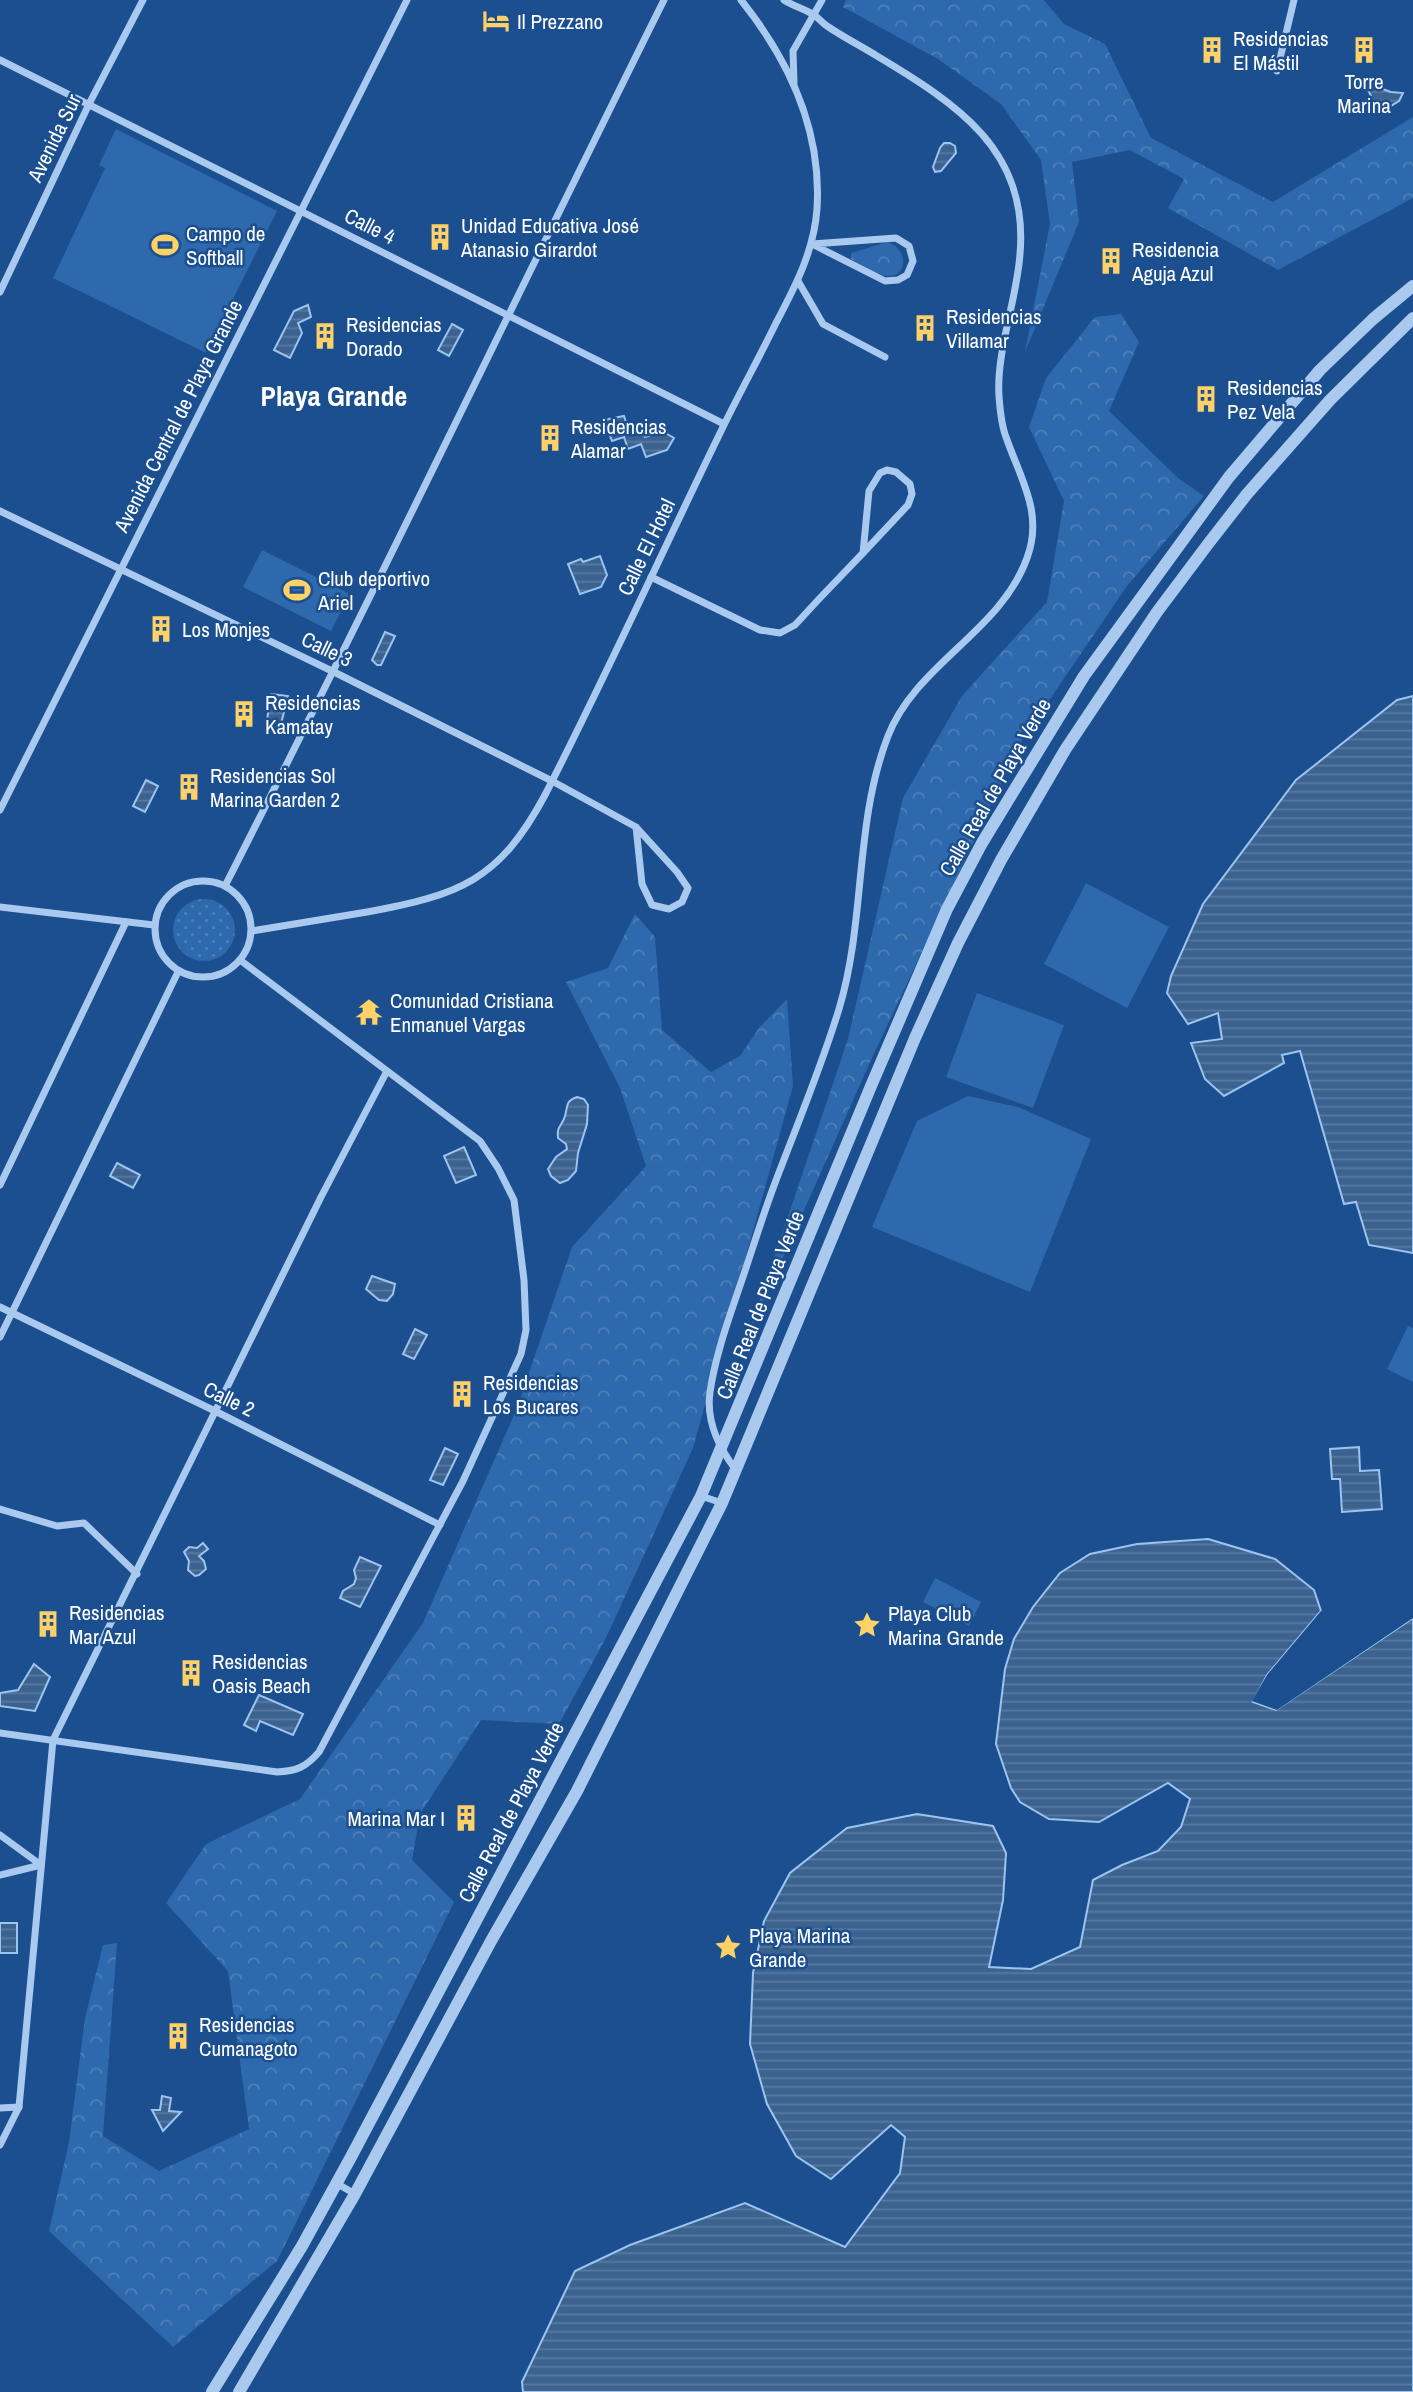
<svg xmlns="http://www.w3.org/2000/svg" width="1413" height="2392" font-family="'Archivo Narrow',sans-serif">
<defs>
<pattern id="grass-dots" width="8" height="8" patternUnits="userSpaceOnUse" patternTransform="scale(1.75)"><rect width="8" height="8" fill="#2e69ad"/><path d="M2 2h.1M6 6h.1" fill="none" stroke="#4d80b9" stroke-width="1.8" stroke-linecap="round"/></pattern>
<pattern id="forest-crowns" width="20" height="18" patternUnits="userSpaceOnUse" patternTransform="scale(1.75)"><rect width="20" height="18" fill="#2e69ad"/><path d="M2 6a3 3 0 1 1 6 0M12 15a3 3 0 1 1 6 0" fill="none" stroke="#4d80b9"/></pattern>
<pattern id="water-rules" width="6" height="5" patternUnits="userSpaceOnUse" patternTransform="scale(1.75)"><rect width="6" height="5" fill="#3c6290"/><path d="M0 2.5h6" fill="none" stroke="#597aa1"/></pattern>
</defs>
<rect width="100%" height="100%" fill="#1b4f8f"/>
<circle fill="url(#grass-dots)" cx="204" cy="930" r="31"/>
<g fill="url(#forest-crowns)">
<path d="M 846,0 L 1044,0 L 1064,24 L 1105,44 L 1151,138 L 1273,202 L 1413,117 L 1413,198 L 1278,270 L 1168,208 L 1184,179 L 1130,150 L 1072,162 L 1079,222 L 1025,352 L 1050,224 L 1041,160 L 1001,104 L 938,59 L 843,7 Z"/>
<path d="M 887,242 C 910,249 907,278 887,276 C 876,275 861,264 851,259 L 851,253 Z"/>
<path d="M 1121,314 L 1139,342 L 1109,411 L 1178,478 L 1204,496 L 1127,586 L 1020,743 L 871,1060 L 747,1338 L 848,1039 L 903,798 L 962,696 L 1047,602 L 1064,501 L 1029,427 L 1046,378 L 1095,317 Z"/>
<path d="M 635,914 L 655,937 L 662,1030 L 711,1072 L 740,1056 L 759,1028 L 787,999 L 793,1086 L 693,1448 L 606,1638 L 559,1724 L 481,1720 L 420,1814 L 412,1860 L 454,1902 L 277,2261 L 173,2347 L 49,2231 L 69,2142 L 85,2018 L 103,1945 L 117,1943 L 103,2136 L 159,2171 L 249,2129 L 228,1971 L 166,1903 L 206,1844 L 300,1799 L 423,1623 L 517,1408 L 572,1247 L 646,1166 L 620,1088 L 566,982 L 608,968 Z"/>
</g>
<g fill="#2e69ad">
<path d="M 116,129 L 277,211 L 206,353 L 53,278 L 105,168 L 99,165 Z"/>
<path d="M 262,550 L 350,594 L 331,631 L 243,587 Z"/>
<path d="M 1086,883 L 1169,927 L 1127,1008 L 1044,964 Z"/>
<path d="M 977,993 L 1064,1025 L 1033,1108 L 946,1077 Z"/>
<path d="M 968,1096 L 1018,1107 L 1091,1139 L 1030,1292 L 872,1227 L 917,1121 Z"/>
<path d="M 1408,1326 L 1413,1328 L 1413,1382 L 1387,1369 Z"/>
<path d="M 935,1578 L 981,1602 L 969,1626 L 923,1602 Z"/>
</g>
<g fill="url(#water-rules)" stroke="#9cc4f0" stroke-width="2">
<path d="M 1371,85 L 1391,92 L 1403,93 L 1399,101 L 1379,113 L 1362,105 L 1371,96 L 1368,90 Z"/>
<path d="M 944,143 L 950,143 L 955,146 L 956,153 L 941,171 L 935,172 L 933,167 L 940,148 Z"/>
<path d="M 308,305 L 311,317 L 298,323 L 302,333 L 290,358 L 274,350 L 294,311 Z"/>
<path d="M 452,324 L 463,330 L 449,356 L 438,350 Z"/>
<path d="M 624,416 L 628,428 L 640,424 L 645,437 L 662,431 L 674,438 L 667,450 L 646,457 L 641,444 L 628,449 L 624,437 L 612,441 L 604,420 Z"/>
<path d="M 600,556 L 607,575 L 601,587 L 580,594 L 568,564 L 581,559 L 583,562 Z"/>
<path d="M 385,632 L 395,636 L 381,665 L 377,665 L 372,660 Z"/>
<path d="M 271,694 L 288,696 L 280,728 L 266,727 Z"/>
<path d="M 1413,696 L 1413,1253 L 1369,1245 L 1356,1202 L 1344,1204 L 1300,1051 L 1282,1055 L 1284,1063 L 1224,1096 L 1205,1079 L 1191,1043 L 1222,1039 L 1218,1013 L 1188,1024 L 1167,993 L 1171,976 L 1203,904 L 1296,780 L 1397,700 Z"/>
<path d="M 146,780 L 158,786 L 145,812 L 133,806 Z"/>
<path d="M 577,1097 L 584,1099 L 588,1105 L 587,1124 L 578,1153 L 576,1171 L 568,1180 L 560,1183 L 551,1176 L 548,1169 L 556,1157 L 567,1149 L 566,1144 L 558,1138 C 556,1126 563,1125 565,1116 C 568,1106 565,1101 577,1097 Z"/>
<path d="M 464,1147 L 476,1175 L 456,1183 L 444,1156 Z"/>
<path d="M 117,1163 L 140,1175 L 133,1188 L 110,1176 Z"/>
<path d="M 372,1276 L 395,1284 L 393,1294 L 387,1301 L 379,1300 L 366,1289 Z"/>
<path d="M 415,1329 L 427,1335 L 414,1359 L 403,1354 Z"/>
<path d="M 1359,1447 L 1360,1471 L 1379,1470 L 1382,1509 L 1342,1512 L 1340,1479 L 1332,1479 L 1330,1449 Z"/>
<path d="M 445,1448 L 458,1454 L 443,1485 L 430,1480 Z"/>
<path d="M 1208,1539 L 1275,1559 L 1314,1590 L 1321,1611 L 1267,1675 L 1253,1702 L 1276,1710 L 1413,1618 L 1413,2392 L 523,2392 L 522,2382 L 575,2271 L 630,2245 L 745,2203 L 845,2247 L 900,2173 L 905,2137 L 891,2125 L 831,2179 L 796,2156 L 767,2104 L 750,2044 L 753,1973 L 764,1921 L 790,1873 L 847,1828 L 917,1814 L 993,1826 L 1006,1853 L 1003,1900 L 989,1967 L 1031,1969 L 1080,1947 L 1093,1880 L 1122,1865 L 1158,1851 L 1181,1827 L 1190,1799 L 1168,1783 L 1099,1822 L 1049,1819 L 1020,1802 L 1011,1788 L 996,1744 L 1005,1669 L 1014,1639 L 1033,1607 L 1060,1573 L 1090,1554 L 1137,1544 Z"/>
<path d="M 203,1543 L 208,1549 L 199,1556 L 204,1561 L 206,1569 L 199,1575 L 195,1576 L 188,1570 L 189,1561 L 184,1552 L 189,1547 L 197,1548 Z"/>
<path d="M 360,1557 L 381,1566 L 360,1607 L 340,1598 L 343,1591 L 354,1584 L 356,1578 L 354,1570 Z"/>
<path d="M 34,1664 L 50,1677 L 35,1711 L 0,1706 L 0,1693 L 18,1690 Z"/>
<path d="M 259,1695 L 303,1714 L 293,1735 L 260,1721 L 256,1731 L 244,1725 Z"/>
<rect x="0" y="1923" width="17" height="30"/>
<path d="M 162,2096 L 171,2098 L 169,2111 L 181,2112 L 163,2131 L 152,2110 L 160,2110 Z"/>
</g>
<path fill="#1b4f8f" d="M 1325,1610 L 1270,1677 L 1257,1700 L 1276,1706 L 1413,1614 L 1413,1618 L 1277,1710 L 1252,1701 L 1267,1675 L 1321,1611 Z"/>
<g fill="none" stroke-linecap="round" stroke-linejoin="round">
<g stroke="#a9c9ee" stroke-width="7">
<path d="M 0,60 L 724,424"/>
<path d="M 1277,71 L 1294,0"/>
<path d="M 794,83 L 793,51 L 822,0"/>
<path d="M 896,238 L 909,246 L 913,261 L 907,275 L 898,280 L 885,281 L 812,244 Z"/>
<path d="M 798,281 L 823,324 L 885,357"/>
<path d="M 0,292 L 89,104 L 143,0"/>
<path d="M 0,511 L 334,672 L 552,781 L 636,827 L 677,872 L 688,888 L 682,902 L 669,909 L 652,905 L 642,884 L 636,827"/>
<path d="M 651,577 L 760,630 L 780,633 L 795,625 L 819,599 L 863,553 L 908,505 L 912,494 L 910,484 L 896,472 L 887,470 L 880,473 L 869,491 L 863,553"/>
<path d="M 0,810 L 407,0"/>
<circle cx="203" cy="929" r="48"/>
<path d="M 225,886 C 375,592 517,295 664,0"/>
<path d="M 0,907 L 154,925"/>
<path d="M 252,931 C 290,925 329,918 367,912 C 459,895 499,881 545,795 C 607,674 663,550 723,427 C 740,392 759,358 776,323 C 795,287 814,251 817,209 C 822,131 789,60 741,0"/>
<path d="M 0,1185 L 126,922"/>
<path d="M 0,1307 L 215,1411 L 440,1525"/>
<path d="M 0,1337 L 178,972"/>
<path d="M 736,1470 C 719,1448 706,1420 710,1392 C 716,1351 732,1310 745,1271 C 755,1241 764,1212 775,1183 C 797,1125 821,1068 839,1009 C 866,920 854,823 888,736 C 916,664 1001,631 1027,558 C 1044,513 1020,478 1006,437 C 1001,424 1000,409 999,396 C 996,352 1017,299 1020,254 C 1029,150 957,104 877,56 C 861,46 843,37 827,26 C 822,23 819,18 814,15 C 805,9 793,6 784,0"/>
<path d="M 701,1496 L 722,1503"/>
<path d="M 0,1509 L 57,1526 L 84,1523 L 137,1574"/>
<path d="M 0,1733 L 277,1772 C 297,1771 306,1767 319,1752 L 463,1481 L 521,1354 L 526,1330 L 524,1280 L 514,1200 L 498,1168 L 480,1141 L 240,960"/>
<path d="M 0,1835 L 41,1865 L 0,1875"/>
<path d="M 0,2108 L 19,2107"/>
<path d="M 0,2145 L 19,2107 L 53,1740 L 321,1197 L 387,1071"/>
<path d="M 336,2183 L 355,2194"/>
</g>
<g stroke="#a9c9ee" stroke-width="12">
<path d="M 212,2392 L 302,2246 L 351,2157 L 701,1496 L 871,1086 L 947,909 L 982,843 L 1084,676 L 1229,477 L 1320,370 L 1373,319 L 1413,286"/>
<path d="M 239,2392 L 355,2194 L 491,1941 L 577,1791 L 722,1503 L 915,1038 L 958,943 L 1001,860 L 1065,750 L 1157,612 L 1208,544 L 1247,494 L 1330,400 L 1413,318"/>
</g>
</g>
<defs>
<symbol id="hotel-bare" viewBox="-9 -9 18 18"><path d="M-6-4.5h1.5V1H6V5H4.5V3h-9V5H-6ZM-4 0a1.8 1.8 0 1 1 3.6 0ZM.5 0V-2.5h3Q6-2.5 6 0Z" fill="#ffd166" stroke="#1b4f8f" stroke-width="2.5" paint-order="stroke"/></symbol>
<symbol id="building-bare" viewBox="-9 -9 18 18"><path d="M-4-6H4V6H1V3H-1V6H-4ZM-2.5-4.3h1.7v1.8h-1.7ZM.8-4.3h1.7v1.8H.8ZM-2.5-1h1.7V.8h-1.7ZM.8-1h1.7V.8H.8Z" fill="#ffd166" stroke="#1b4f8f" stroke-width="2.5" paint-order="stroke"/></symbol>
<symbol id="stadium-bare" viewBox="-9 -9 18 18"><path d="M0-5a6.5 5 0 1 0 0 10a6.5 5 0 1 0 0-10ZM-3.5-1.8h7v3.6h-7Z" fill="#ffd166" stroke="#1b4f8f" stroke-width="2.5" paint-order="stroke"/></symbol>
<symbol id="temple-bare" viewBox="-9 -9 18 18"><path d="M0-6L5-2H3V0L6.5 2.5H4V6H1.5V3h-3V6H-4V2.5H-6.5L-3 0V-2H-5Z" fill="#ffd166" stroke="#1b4f8f" stroke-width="2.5" paint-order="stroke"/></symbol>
<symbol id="sight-bare" viewBox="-9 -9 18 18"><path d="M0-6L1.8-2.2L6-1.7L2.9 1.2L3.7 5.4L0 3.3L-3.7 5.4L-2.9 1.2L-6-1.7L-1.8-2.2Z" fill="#ffd166" stroke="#1b4f8f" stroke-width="2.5" paint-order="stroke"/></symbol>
</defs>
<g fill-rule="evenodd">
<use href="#hotel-bare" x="477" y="2" width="38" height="38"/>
<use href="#building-bare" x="1193" y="31" width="38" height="38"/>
<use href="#building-bare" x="1345" y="31" width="38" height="38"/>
<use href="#building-bare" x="421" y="218" width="38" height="38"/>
<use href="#stadium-bare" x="146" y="226" width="38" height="38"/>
<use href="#building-bare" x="1092" y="242" width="38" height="38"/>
<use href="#building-bare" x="906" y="309" width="38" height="38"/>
<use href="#building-bare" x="306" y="317" width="38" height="38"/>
<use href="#building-bare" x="1187" y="380" width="38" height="38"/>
<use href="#building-bare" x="531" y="419" width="38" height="38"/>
<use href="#stadium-bare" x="278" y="571" width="38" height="38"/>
<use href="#building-bare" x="142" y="610" width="38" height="38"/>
<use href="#building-bare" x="225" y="695" width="38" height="38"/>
<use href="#building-bare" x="170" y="768" width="38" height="38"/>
<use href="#temple-bare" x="350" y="993" width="38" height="38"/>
<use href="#building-bare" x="443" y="1375" width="38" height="38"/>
<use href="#building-bare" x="29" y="1605" width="38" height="38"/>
<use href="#sight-bare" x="848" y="1606" width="38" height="38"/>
<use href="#building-bare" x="172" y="1654" width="38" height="38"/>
<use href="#building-bare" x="447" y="1799" width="38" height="38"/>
<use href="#sight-bare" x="709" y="1928" width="38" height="38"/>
<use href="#building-bare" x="159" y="2017" width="38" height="38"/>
</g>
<g text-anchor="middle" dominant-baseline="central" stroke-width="5" stroke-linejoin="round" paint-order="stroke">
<g font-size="21" fill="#fff" stroke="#1b4f8f" text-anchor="start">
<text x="517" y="21">Il Prezzano</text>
<text x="1233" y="38">Residencias<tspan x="1233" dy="24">El Mástil</tspan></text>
<text x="1364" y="81" text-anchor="middle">Torre<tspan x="1364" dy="24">Marina</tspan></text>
<text x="461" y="225">Unidad Educativa José<tspan x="461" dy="24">Atanasio Girardot</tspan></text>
<text x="186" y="233">Campo de<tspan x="186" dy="24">Softball</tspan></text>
<text x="1132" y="249">Residencia<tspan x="1132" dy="24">Aguja Azul</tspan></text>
<text x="946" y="316">Residencias<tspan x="946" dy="24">Villamar</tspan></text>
<text x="346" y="324">Residencias<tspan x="346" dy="24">Dorado</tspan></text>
<text x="1227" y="387">Residencias<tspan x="1227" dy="24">Pez Vela</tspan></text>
<text x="571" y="426">Residencias<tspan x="571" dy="24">Alamar</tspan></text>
<text x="318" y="578">Club deportivo<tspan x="318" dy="24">Ariel</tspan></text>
<text x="182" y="629">Los Monjes</text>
<text x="265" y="702">Residencias<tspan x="265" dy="24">Kamatay</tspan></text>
<text x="210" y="775">Residencias Sol<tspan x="210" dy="24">Marina Garden 2</tspan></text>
<text x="390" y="1000">Comunidad Cristiana<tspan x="390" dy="24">Enmanuel Vargas</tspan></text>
<text x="483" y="1382">Residencias<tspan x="483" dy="24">Los Bucares</tspan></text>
<text x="69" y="1612">Residencias<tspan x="69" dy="24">Mar Azul</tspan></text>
<text x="888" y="1613">Playa Club<tspan x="888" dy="24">Marina Grande</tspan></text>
<text x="212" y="1661">Residencias<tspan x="212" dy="24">Oasis Beach</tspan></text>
<text x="445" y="1818" text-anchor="end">Marina Mar I</text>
<text x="749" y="1935">Playa Marina<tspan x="749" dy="24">Grande</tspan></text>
<text x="199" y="2024">Residencias<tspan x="199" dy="24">Cumanagoto</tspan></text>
</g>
<g font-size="21" fill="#fff" stroke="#1b4f8f">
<text transform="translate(54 138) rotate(-64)">Avenida Sur</text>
<text transform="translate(370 226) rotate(27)">Calle 4</text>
<text transform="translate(178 416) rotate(-63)">Avenida Central de Playa Grande</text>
<text transform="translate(646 547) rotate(-64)">Calle El Hotel</text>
<text transform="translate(327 649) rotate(26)">Calle 3</text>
<text transform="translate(995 787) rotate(-60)">Calle Real de Playa Verde</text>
<text transform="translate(760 1305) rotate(-68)">Calle Real de Playa Verde</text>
<text transform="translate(229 1399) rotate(26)">Calle 2</text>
<text transform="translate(511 1812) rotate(-62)">Calle Real de Playa Verde</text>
</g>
<g font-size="28" font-weight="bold" fill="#fff" stroke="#1b4f8f">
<text x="334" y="396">Playa Grande</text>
</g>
</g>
</svg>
